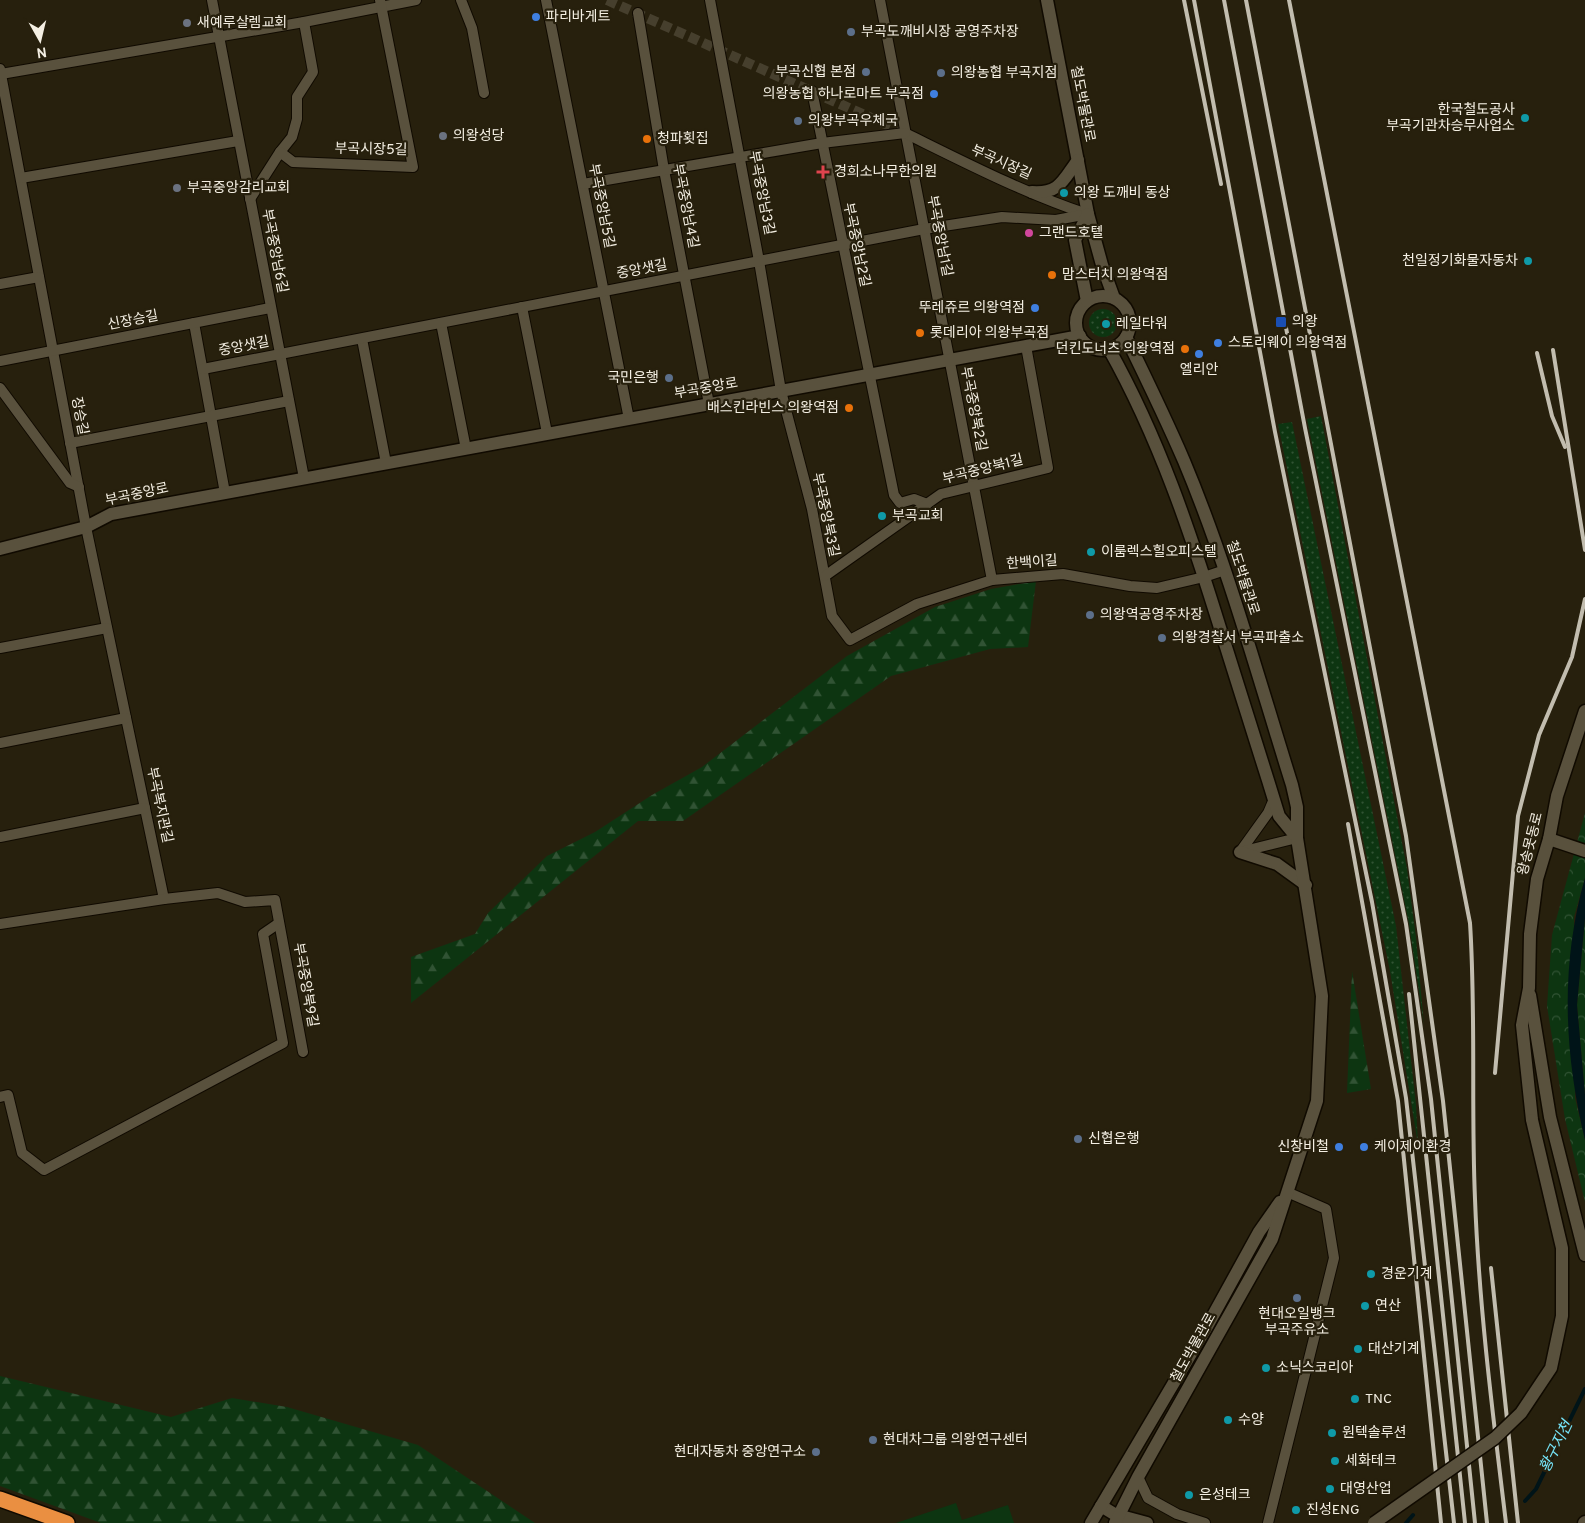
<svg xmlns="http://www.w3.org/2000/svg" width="1585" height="1523" font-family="Overpass,'Noto Sans KR',sans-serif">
<defs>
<pattern id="grass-dots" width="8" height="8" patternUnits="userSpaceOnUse" patternTransform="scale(1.25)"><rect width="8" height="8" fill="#0d3511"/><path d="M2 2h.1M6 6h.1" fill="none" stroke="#315334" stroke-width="1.8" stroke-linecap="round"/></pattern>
<pattern id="forest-firs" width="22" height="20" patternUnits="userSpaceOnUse" patternTransform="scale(1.25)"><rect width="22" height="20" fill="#0d3511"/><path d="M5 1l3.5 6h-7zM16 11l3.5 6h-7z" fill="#315334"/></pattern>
<pattern id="park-crowns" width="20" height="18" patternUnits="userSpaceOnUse" patternTransform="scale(1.25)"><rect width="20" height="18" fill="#0d3511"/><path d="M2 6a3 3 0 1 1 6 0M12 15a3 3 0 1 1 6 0" fill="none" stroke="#315334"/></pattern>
</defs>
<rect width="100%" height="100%" fill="#27200d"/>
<g fill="url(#grass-dots)">
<circle cx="1103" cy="323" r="14"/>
<path d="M 1321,416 L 1407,869 L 1416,938 L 1424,1025 L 1409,924 L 1307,419 Z"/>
<path d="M 1292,422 L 1396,926 L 1416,1105 L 1418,1145 L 1390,971 L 1278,424 Z"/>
</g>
<g fill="url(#forest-firs)">
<path d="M 1036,581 L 1028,647 L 990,649 L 891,676 L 683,821 L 638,821 L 411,1003 L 411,957 L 475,934 L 488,913 L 547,856 L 595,832 L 652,795 L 702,767 L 847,656 L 935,607 L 991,589 Z"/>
<path d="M 1352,971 L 1371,1089 L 1347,1093 Z"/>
<path d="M 0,1376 L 171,1417 L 232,1398 L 287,1407 L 418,1445 L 535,1523 L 101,1523 L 0,1486 Z"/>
</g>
<g fill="url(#park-crowns)">
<path d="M 1585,813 L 1585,878 L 1574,917 L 1575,1098 L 1585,1140 L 1585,1202 L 1565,1119 L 1547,1006 L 1552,935 Z"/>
<path d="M 1585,918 L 1585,1095 L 1577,1005 Z"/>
</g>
<path fill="#0d3511" d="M 956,1503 L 962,1520 L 1008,1505 L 1014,1523 L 896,1523 Z"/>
<path fill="#001418" d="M 1585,878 L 1585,918 L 1577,1005 L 1585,1095 L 1585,1140 C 1564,1053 1560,965 1585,878 Z"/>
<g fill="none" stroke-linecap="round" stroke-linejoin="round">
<g stroke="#001418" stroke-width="4">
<path d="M 1525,1501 L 1536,1489 L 1585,1389"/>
<path d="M 1406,1523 L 1413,1515"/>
</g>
<path stroke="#463f2d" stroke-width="10" stroke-dasharray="10 5" stroke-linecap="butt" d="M 607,0 L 905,133"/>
<defs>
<g id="minor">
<path d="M 212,0 L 304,478"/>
<path d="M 461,0 L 472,28 L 484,93"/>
<path d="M 546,0 L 629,419"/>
<path d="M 710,0 L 759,261 L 781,391 L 812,509 L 832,616 L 850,640 L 917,604 L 992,580 L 1063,574 L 1130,586 L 1157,588 L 1204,577 L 1225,570"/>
<path d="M 880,0 L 992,580"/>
<path d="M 638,13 L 664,170 L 709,404"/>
<path d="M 0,69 L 86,527 L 164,899"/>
<path d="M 1,74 L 304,22 L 416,0"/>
<path d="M 812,91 L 894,495 L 900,503 L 914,499 L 927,504"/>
<path d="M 905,133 C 964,162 1024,193 1087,214"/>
<path d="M 280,152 L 292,137 L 297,119 L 297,97 L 313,72 L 304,22"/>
<path d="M 21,178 L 238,141"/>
<path d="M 583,184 L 822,143 L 905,133"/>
<path d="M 250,199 L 280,152 L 293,162 L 413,167 L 380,0"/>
<path d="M 0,284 L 39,277"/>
<path d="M 522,307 L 547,433"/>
<path d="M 194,323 L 225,493"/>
<path d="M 441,323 L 466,449"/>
<path d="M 362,339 L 386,463"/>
<path d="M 0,361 L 270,308"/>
<path d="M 203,369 L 924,229 L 1002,217 L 1056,220 L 1088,214"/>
<path d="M 0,388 L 70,483 L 79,487"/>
<path d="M 70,443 L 289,401"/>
<path d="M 825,576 L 941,494 L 1048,468 L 1026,346"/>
<path d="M 0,648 L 107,628"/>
<path d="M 0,743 L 126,718"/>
<path d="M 0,837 L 145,808"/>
<path d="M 1240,852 L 1268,813 L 1274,799"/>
<path d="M 1240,852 L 1297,838"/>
<path d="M 0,924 L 164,899 L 218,893 L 245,902 L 275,900 L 303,1052"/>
<path d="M 0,1097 L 8,1095 L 22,1153 L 44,1170 L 283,1043 L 263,934 L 279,923"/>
<path d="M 1138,1477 L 1148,1498 L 1177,1514 L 1205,1523"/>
<path d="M 1268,1523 L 1334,1258 L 1326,1209 L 1287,1192"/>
</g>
<g id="tertiary">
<path d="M 1047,0 L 1088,214 L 1102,265 L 1114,298"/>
<path d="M 1032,192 C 1060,194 1063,180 1078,160"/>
<circle cx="1103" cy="323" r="27"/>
<path d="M 1087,301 L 1075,240 L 1088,214"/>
<path d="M 1109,349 C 1159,438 1191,534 1221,631 C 1240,692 1260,754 1279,816 L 1297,838"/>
<path d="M 0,549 L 86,527 L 111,514 L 1080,336"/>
<path d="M 1549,839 L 1585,851"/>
<path d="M 1240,852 L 1277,864 L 1306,885"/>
<path d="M 1530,995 L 1550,1117 L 1585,1255"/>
<path d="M 1532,1120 L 1522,1025 L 1529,988 L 1530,934 L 1537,879 L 1549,839 L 1557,796 L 1585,711"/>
<path d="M 1101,1506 L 1129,1523"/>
<path d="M 1121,1516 L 1147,1523"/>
<path d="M 1091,1523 L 1205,1330 L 1259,1232 L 1280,1202"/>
<path d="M 1115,1523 L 1138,1477 L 1272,1239 L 1317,1101 L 1322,996 L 1297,838 L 1297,807 L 1292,785 C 1258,677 1228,566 1184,461 C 1166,419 1146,378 1126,337"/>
<path d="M 1584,1523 L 1585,1522"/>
</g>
<path id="motorway" d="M 0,1499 L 67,1523"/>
</defs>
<use href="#minor" stroke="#100a00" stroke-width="12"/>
<use href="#tertiary" stroke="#100a00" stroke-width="15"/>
<use href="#motorway" stroke="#100a00" stroke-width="18"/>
<use href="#minor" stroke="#59513d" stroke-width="10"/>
<use href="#tertiary" stroke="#59513d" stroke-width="12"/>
<use href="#motorway" stroke="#ea8f41" stroke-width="15"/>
<g stroke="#c2bdaf" stroke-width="4">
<path d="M 1184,0 L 1221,184"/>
<path d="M 1194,0 L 1275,432 L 1372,902 L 1406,1098 L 1454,1523"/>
<path d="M 1224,0 L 1305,428 L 1406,924 L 1431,1099 L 1475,1523"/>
<path d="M 1246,0 L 1406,836 L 1443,1101 L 1487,1523"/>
<path d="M 1289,0 L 1470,923 C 1476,1015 1471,1107 1475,1199 C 1479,1307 1493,1416 1506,1523"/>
<path d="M 1553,350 L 1585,550"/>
<path d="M 1537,353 L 1552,416 L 1565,447"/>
<path d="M 1348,824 L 1398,1101 L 1441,1523"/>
<path d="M 1409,994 L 1465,1523"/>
<path d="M 1495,1073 L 1518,816 L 1539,735 L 1572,657 L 1585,599"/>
<path d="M 1491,1268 L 1518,1523"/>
</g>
<defs>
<path id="tertiary-bridge" d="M 1374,1523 L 1495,1438 L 1521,1413 L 1551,1368 L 1562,1316 L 1562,1248 L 1532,1120"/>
</defs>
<use href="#tertiary-bridge" stroke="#100a00" stroke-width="15" stroke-linecap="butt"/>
<use href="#tertiary-bridge" stroke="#59513d" stroke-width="12"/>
</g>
<g fill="#3f7fe0" stroke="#27200d" stroke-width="2">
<circle cx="536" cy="17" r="5"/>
<circle cx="934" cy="94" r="5"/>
<circle cx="1035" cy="308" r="5"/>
<circle cx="1218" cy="343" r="5"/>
<circle cx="1199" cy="354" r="5"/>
<circle cx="1339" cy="1147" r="5"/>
<circle cx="1364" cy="1147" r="5"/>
</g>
<g fill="#6b7280" stroke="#27200d" stroke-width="2">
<circle cx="187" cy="23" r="5"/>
<circle cx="443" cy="136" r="5"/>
<circle cx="177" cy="188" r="5"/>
</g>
<g fill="#5c6f8a" stroke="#27200d" stroke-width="2">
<circle cx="851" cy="32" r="5"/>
<circle cx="866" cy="72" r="5"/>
<circle cx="941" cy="73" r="5"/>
<circle cx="798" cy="121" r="5"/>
<circle cx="669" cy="378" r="5"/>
<circle cx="1090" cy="615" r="5"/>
<circle cx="1162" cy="638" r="5"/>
<circle cx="1078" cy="1139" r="5"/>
<circle cx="1297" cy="1298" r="5"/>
<circle cx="873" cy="1440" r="5"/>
<circle cx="816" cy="1452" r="5"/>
</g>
<g fill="#0f9aa8" stroke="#27200d" stroke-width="2">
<circle cx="1525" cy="118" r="5"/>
<circle cx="1064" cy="193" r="5"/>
<circle cx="1528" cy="261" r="5"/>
<circle cx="1106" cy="324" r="5"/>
<circle cx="882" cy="516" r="5"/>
<circle cx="1091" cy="552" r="5"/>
<circle cx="1371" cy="1274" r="5"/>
<circle cx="1365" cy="1306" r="5"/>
<circle cx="1358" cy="1349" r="5"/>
<circle cx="1266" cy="1368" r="5"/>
<circle cx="1355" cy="1399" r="5"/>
<circle cx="1228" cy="1420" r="5"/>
<circle cx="1332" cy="1433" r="5"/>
<circle cx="1335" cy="1461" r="5"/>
<circle cx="1330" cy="1489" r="5"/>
<circle cx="1189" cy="1495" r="5"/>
<circle cx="1296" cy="1510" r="5"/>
</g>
<g fill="#e8710a" stroke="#27200d" stroke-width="2">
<circle cx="647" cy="139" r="5"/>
<circle cx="1052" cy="275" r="5"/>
<circle cx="920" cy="333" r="5"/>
<circle cx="1185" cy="349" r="5"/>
<circle cx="849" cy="408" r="5"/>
</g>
<path fill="#e0444e" stroke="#27200d" stroke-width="2" d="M820.5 164.5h5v5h5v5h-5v5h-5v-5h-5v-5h5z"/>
<circle fill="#d1479c" stroke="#27200d" stroke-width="2" cx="1029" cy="233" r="5"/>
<rect fill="#1a4fb4" stroke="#27200d" stroke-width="2" x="1275" y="316" width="12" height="12" rx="2.5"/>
<g text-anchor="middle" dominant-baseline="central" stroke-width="4.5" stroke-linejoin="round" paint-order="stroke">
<g font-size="14" fill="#f4efe3" stroke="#27200d" text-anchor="start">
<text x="546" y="17">파리바게트</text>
<text x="197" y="23">새예루살렘교회</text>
<text x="861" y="32">부곡도깨비시장 공영주차장</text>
<text x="856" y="72" text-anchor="end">부곡신협 본점</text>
<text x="951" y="73">의왕농협 부곡지점</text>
<text x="924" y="94" text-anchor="end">의왕농협 하나로마트 부곡점</text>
<text x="1515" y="110" text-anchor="end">한국철도공사<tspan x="1515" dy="16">부곡기관차승무사업소</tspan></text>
<text x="808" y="121">의왕부곡우체국</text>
<text x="453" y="136">의왕성당</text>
<text x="657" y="139">청파횟집</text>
<text x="834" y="172">경희소나무한의원</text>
<text x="187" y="188">부곡중앙감리교회</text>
<text x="1074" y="193">의왕 도깨비 동상</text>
<text x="1039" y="233">그랜드호텔</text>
<text x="1518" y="261" text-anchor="end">천일정기화물자동차</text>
<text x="1062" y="275">맘스터치 의왕역점</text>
<text x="1025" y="308" text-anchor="end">뚜레쥬르 의왕역점</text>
<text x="1292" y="322">의왕</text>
<text x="1116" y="324">레일타워</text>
<text x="930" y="333">롯데리아 의왕부곡점</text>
<text x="1228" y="343">스토리웨이 의왕역점</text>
<text x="1175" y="349" text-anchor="end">던킨도너츠 의왕역점</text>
<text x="1199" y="370" text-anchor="middle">엘리안</text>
<text x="659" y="378" text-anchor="end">국민은행</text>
<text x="839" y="408" text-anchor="end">배스킨라빈스 의왕역점</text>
<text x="892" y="516">부곡교회</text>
<text x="1101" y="552">이룸렉스힐오피스텔</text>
<text x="1100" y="615">의왕역공영주차장</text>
<text x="1172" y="638">의왕경찰서 부곡파출소</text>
<text x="1088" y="1139">신협은행</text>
<text x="1329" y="1147" text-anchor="end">신창비철</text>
<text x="1374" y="1147">케이제이환경</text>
<text x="1381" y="1274">경운기계</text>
<text x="1375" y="1306">연산</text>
<text x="1297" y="1314" text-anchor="middle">현대오일뱅크<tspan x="1297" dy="16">부곡주유소</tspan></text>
<text x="1368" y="1349">대산기계</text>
<text x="1276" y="1368">소닉스코리아</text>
<text x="1365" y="1399">TNC</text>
<text x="1238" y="1420">수양</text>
<text x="1342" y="1433">원텍솔루션</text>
<text x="883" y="1440">현대차그룹 의왕연구센터</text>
<text x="806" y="1452" text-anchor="end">현대자동차 중앙연구소</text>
<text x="1345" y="1461">세화테크</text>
<text x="1340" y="1489">대영산업</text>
<text x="1199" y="1495">은성테크</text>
<text x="1306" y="1510">진성ENG</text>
</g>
<g font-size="14" fill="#f4efe3" stroke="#27200d">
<text transform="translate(1082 104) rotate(79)">철도박물관로</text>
<text transform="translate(371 150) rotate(1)">부곡시장5길</text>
<text transform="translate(1001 163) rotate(24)">부곡시장길</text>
<text transform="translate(761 193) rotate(79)">부곡중앙남3길</text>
<text transform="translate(601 206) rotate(79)">부곡중앙남5길</text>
<text transform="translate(685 206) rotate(79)">부곡중앙남4길</text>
<text transform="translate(939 236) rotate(79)">부곡중앙남1길</text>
<text transform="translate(856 245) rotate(78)">부곡중앙남2길</text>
<text transform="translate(274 251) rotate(79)">부곡중앙남6길</text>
<text transform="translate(642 270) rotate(-11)">중앙샛길</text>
<text transform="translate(133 321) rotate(-11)">신장승길</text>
<text transform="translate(244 347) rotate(-11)">중앙샛길</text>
<text transform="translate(706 389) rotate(-10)">부곡중앙로</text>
<text transform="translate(973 409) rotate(79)">부곡중앙북2길</text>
<text transform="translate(79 416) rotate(79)">장승길</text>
<text transform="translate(983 470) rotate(-14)">부곡중앙북1길</text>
<text transform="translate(137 495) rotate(-12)">부곡중앙로</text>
<text transform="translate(825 515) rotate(78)">부곡중앙북3길</text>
<text transform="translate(1032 563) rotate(-4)">한백이길</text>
<text transform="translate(1242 578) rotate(72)">철도박물관로</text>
<text transform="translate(159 805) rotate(78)">부곡복지관길</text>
<text transform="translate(1531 844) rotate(-76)">왕송못동로</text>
<text transform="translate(305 985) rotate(80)">부곡중앙북9길</text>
<text transform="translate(1194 1348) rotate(-61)">철도박물관로</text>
</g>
<g font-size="15" font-style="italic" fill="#77e8fd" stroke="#27200d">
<text transform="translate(1557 1447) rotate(-64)">황구지천</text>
</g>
</g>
<g transform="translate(40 40) rotate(172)" stroke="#27200d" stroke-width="4" paint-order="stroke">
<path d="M0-4L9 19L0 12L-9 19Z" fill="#f4efe3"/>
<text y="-8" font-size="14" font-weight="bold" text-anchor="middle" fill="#f4efe3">N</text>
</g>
</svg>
